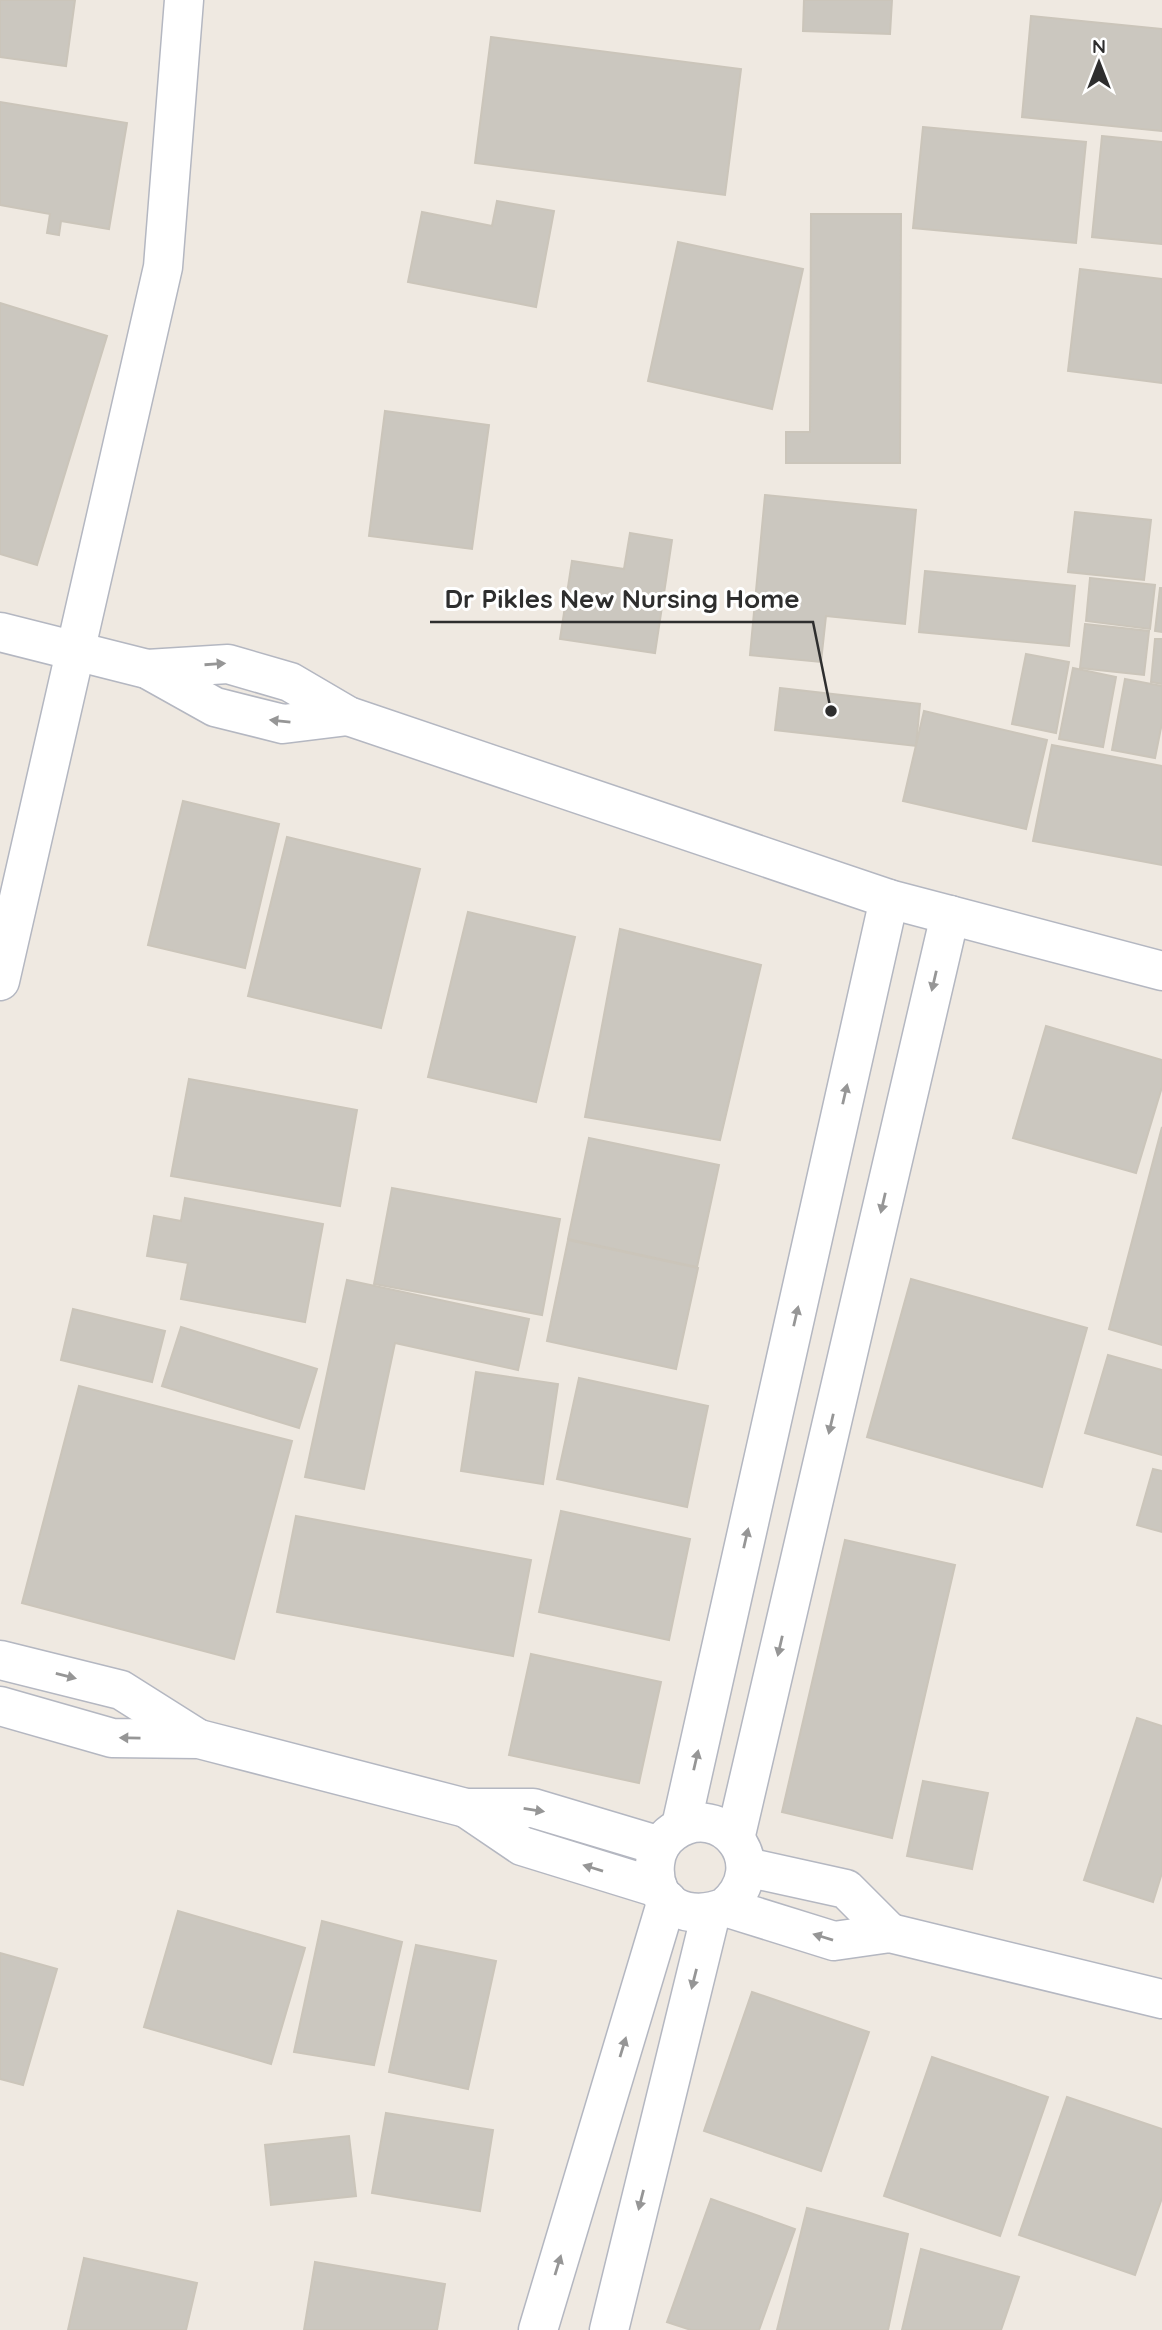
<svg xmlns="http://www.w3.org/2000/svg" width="1162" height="2330" font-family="Quicksand,sans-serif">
<rect width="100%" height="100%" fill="#efe9e1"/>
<g fill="#cbc7bf" stroke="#cbc5ba" stroke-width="2">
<path d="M 0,0 L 75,0 L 66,66 L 0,57 Z"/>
<path d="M 804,0 L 892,0 L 890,34 L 803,31 Z"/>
<path d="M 1031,16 L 1162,29 L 1162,131 L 1022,117 Z"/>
<path d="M 491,37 L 741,69 L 725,195 L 475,163 Z"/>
<path d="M 0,102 L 127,123 L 109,229 L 61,221 L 59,235 L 47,233 L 50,214 L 0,205 Z"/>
<path d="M 923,127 L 1086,142 L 1076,243 L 913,228 Z"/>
<path d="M 1102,136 L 1162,142 L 1162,244 L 1092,237 Z"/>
<path d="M 497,201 L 554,211 L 536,307 L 408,282 L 422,212 L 492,226 Z"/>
<path d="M 811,214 L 901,214 L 900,463 L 786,463 L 786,432 L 810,432 Z"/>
<path d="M 678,242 L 803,269 L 772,409 L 648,381 Z"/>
<path d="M 1080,269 L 1162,279 L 1162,383 L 1068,371 Z"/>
<path d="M 0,303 L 107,336 L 37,565 L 0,554 Z"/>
<path d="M 385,411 L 489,425 L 472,549 L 369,536 Z"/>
<path d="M 765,495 L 916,510 L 905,624 L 826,616 L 821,662 L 750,655 Z"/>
<path d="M 1075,512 L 1151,520 L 1144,580 L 1068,572 Z"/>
<path d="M 630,533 L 672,540 L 655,653 L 560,639 L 572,561 L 624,569 Z"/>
<path d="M 925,571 L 1075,586 L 1069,646 L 919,632 Z"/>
<path d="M 1090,578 L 1155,585 L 1150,629 L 1086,621 Z"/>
<path d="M 1160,588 L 1162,588 L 1162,632 L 1155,631 Z"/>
<path d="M 1085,624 L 1149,631 L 1144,675 L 1080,668 Z"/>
<path d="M 1155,639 L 1162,639 L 1162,684 L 1151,682 Z"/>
<path d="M 1026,654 L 1069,662 L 1056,733 L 1012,724 Z"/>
<path d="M 1073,668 L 1116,677 L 1103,747 L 1059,739 Z"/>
<path d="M 1125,679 L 1162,686 L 1162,723 L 1155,758 L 1112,750 Z"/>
<path d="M 780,688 L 920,704 L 916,746 L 775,730 Z"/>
<path d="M 924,711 L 1047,740 L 1026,829 L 903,801 Z"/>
<path d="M 1052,745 L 1162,766 L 1162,865 L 1033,841 Z"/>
<path d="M 183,801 L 279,824 L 245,968 L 148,945 Z"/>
<path d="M 287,837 L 420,869 L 381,1028 L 248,996 Z"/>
<path d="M 468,912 L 575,937 L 536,1102 L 428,1077 Z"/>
<path d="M 620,929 L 761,965 L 720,1140 L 585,1117 Z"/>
<path d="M 1046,1026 L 1162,1060 L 1162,1087 L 1136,1173 L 1013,1138 Z"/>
<path d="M 189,1079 L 357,1110 L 340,1206 L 171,1176 Z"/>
<path d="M 1162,1127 L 1162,1345 L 1109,1329 Z"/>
<path d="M 589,1138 L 719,1165 L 697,1267 L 568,1239 Z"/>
<path d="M 392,1188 L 560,1219 L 542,1315 L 374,1284 Z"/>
<path d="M 185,1198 L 323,1224 L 305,1322 L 181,1299 L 188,1263 L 147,1256 L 154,1216 L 181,1221 Z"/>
<path d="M 568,1240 L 698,1268 L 676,1369 L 547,1341 Z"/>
<path d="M 911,1279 L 1087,1328 L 1042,1487 L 867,1437 Z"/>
<path d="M 347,1280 L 529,1319 L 518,1370 L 395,1343 L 364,1489 L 305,1477 Z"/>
<path d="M 73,1309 L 165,1331 L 152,1382 L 61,1360 Z"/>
<path d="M 181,1327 L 317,1369 L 299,1428 L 162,1386 Z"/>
<path d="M 1108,1355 L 1162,1370 L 1162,1455 L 1085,1433 Z"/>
<path d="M 476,1372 L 558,1384 L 543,1484 L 461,1471 Z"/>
<path d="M 579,1378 L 708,1406 L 687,1507 L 557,1479 Z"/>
<path d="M 79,1386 L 292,1441 L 234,1659 L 22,1603 Z"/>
<path d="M 1153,1469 L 1162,1471 L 1162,1532 L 1137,1525 Z"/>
<path d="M 561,1511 L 690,1539 L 669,1640 L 539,1612 Z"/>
<path d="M 296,1516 L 531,1560 L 513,1656 L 277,1612 Z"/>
<path d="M 845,1540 L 955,1565 L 892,1838 L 782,1812 Z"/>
<path d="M 531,1654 L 661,1682 L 639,1783 L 509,1755 Z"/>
<path d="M 1137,1718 L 1162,1726 L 1162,1873 L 1153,1902 L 1084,1880 Z"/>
<path d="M 923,1781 L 988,1793 L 972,1869 L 907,1856 Z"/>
<path d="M 178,1911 L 305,1948 L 271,2064 L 144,2027 Z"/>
<path d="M 322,1921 L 402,1942 L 374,2065 L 294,2052 Z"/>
<path d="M 416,1945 L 496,1961 L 468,2089 L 389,2072 Z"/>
<path d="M 0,1953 L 57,1969 L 23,2085 L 0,2079 Z"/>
<path d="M 752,1992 L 869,2032 L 821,2171 L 704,2131 Z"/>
<path d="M 932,2057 L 1048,2097 L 1000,2236 L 884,2196 Z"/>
<path d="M 1067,2097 L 1162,2129 L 1162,2198 L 1135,2275 L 1019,2235 Z"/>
<path d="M 386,2113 L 493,2130 L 480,2211 L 372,2193 Z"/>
<path d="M 349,2136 L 356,2196 L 271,2205 L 265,2145 Z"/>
<path d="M 711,2199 L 795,2229 L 759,2330 L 691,2330 L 667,2322 Z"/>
<path d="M 807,2208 L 908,2234 L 888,2330 L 777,2330 Z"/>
<path d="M 921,2249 L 1019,2277 L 1001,2330 L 902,2330 Z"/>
<path d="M 84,2258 L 197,2283 L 186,2330 L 68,2330 Z"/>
<path d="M 315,2262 L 445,2284 L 437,2330 L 304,2330 Z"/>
</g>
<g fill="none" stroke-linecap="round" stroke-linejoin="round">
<defs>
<g id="minor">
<path d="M 0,632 L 147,669 L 215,707 L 283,724 L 348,716"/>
<path d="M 147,669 L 228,664 L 290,682 L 348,716 L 889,899 L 1162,971"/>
<path d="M 0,981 L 163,267 L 184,0"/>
<path d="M 0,1660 L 121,1690 L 197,1738"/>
<path d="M 0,1706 L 112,1738 L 199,1739 L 466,1808 L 533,1808 L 660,1846"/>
<path d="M 466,1808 L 522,1846 L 658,1888"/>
<path d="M 681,1826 L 889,899"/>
<path d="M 735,1839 L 950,915"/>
<path d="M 746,1867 L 846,1889 L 890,1933"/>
<path d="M 725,1907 C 776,1864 721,1798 673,1832 C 663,1839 656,1851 655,1864 C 651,1907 690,1922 725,1907 L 834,1941 L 890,1933 L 1162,1999"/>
<path d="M 538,2330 L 667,1900"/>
<path d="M 609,2330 L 711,1913"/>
</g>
</defs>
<use href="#minor" stroke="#b4b7c1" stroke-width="41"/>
<use href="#minor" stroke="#fff" stroke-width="38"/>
</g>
<defs><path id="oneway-solid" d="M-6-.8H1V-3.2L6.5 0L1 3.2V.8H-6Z" transform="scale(1.75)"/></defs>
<g fill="#969696">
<use href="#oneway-solid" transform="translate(215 664) rotate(-4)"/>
<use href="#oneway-solid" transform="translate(280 721) rotate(-174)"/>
<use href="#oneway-solid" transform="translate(934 981) rotate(103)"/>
<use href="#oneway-solid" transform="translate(845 1094) rotate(-77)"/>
<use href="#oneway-solid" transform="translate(883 1203) rotate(103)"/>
<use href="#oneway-solid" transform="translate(796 1316) rotate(-77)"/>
<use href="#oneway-solid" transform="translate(831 1424) rotate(103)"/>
<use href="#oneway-solid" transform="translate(746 1538) rotate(-77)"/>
<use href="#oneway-solid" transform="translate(780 1646) rotate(103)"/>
<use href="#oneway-solid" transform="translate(66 1676) rotate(14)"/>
<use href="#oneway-solid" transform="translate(130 1738) rotate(-179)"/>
<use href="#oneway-solid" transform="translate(696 1760) rotate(-77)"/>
<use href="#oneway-solid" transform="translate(534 1810) rotate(9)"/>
<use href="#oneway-solid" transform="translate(593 1868) rotate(-163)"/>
<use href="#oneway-solid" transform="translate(823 1937) rotate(-163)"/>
<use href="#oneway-solid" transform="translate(694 1979) rotate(104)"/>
<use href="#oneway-solid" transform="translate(623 2047) rotate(-73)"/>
<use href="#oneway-solid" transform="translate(641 2200) rotate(104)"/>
<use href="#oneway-solid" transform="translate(558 2265) rotate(-73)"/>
</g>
<path fill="none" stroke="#2e2e2e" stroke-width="2.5" d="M831 711L813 622H430"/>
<circle fill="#2e2e2e" stroke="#fff" stroke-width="2.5" cx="831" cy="711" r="7"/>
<g font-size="26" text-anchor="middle" font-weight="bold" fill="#2e2e2e" stroke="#fff" stroke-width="6" stroke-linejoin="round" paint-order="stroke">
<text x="622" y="608">Dr Pikles New Nursing Home</text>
</g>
<g transform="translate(1099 63)" stroke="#ffffff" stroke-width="5" paint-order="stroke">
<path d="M0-5L12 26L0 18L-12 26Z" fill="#2e2e2e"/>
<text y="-10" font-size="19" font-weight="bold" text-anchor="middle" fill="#2e2e2e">N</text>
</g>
</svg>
